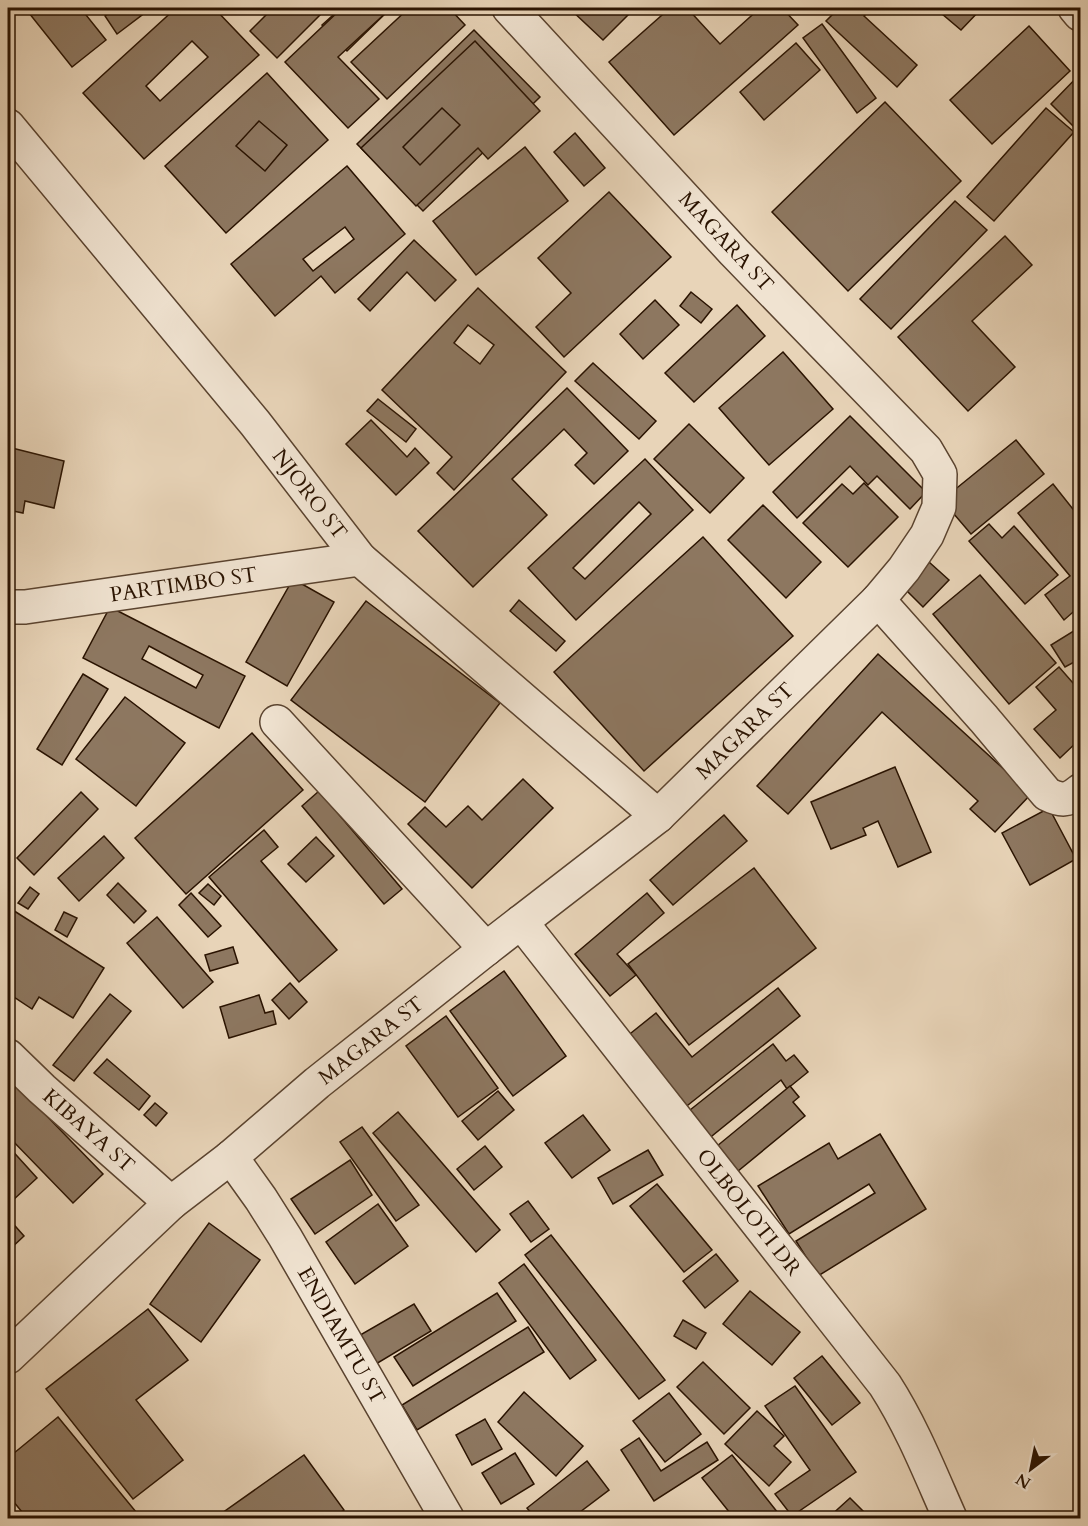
<svg xmlns="http://www.w3.org/2000/svg" width="1088" height="1526" font-family="Cardo,serif">
<rect width="100%" height="100%" fill="#e8d4b8"/>
<filter id="stains"><feTurbulence type="fractalNoise" baseFrequency=".00333" numOctaves="4"/><feColorMatrix values="0 0 0 0 .2 0 0 0 0 .09 0 0 0 0 .02 0 0 0 .5 -.17"/></filter>
<radialGradient id="worn" r=".72"><stop offset=".6" stop-color="#630" stop-opacity="0"/><stop offset="1" stop-color="#630" stop-opacity=".3"/></radialGradient>
<g fill="#8d7760" stroke="#2a1301" stroke-width="1.5" fill-rule="evenodd">
<path d="M 25,8 L 96,8 L 86,15 L 106,40 L 72,67 Z"/>
<path d="M 116,8 L 137,8 L 142,15 L 117,34 L 105,16 Z"/>
<path d="M 176,8 L 214,8 L 259,55 L 144,159 L 83,93 ZM 192,41 L 208,57 L 160,101 L 146,86 Z"/>
<path d="M 273,8 L 327,8 L 277,58 L 250,31 Z"/>
<path d="M 341,8 L 391,8 L 347,51 L 322,25 Z"/>
<path d="M 342,8 L 391,8 L 338,57 L 379,99 L 348,128 L 285,62 Z"/>
<path d="M 409,8 L 449,8 L 465,25 L 387,99 L 351,62 Z"/>
<path d="M 569,8 L 635,8 L 603,40 Z"/>
<path d="M 670,8 L 687,8 L 720,44 L 760,8 L 782,8 L 798,25 L 674,135 L 609,62 Z"/>
<path d="M 839,8 L 872,8 L 864,16 L 917,65 L 897,87 L 826,21 Z"/>
<path d="M 935,8 L 982,8 L 961,30 Z"/>
<path d="M 822,24 L 876,98 L 857,113 L 803,38 Z"/>
<path d="M 1029,26 L 1070,71 L 992,144 L 950,100 Z"/>
<path d="M 474,30 L 540,97 L 423,211 L 357,144 Z"/>
<path d="M 475,41 L 540,111 L 488,159 L 478,148 L 416,206 L 361,148 Z"/>
<path d="M 796,43 L 820,70 L 764,120 L 740,92 Z"/>
<path d="M 267,73 L 328,140 L 226,233 L 165,166 Z"/>
<path d="M 1080,74 L 1080,133 L 1051,104 Z"/>
<path d="M 885,102 L 961,181 L 848,291 L 772,212 Z"/>
<path d="M 442,108 L 460,125 L 420,165 L 403,147 Z"/>
<path d="M 1046,108 L 1074,132 L 994,221 L 967,197 Z"/>
<path d="M 259,121 L 287,145 L 265,171 L 236,146 Z"/>
<path d="M 575,133 L 605,168 L 584,186 L 554,152 Z"/>
<path d="M 525,147 L 568,201 L 476,275 L 433,221 Z"/>
<path d="M 347,166 L 405,234 L 335,293 L 321,276 L 275,316 L 231,264 ZM 345,227 L 354,239 L 313,271 L 303,259 Z"/>
<path d="M 609,192 L 671,257 L 564,357 L 536,327 L 571,293 L 538,258 Z"/>
<path d="M 955,201 L 987,230 L 891,329 L 860,299 Z"/>
<path d="M 1005,236 L 1032,265 L 972,321 L 1015,367 L 968,411 L 898,337 Z"/>
<path d="M 414,240 L 456,280 L 435,301 L 407,272 L 370,311 L 358,299 Z"/>
<path d="M 478,288 L 566,372 L 454,490 L 437,473 L 452,457 L 382,390 ZM 468,325 L 494,345 L 480,364 L 454,343 Z"/>
<path d="M 691,292 L 712,309 L 701,323 L 680,306 Z"/>
<path d="M 655,300 L 679,325 L 643,359 L 620,334 Z"/>
<path d="M 737,305 L 765,336 L 694,402 L 665,373 Z"/>
<path d="M 783,352 L 833,409 L 769,465 L 719,408 Z"/>
<path d="M 593,363 L 656,421 L 639,439 L 575,381 Z"/>
<path d="M 567,388 L 628,451 L 594,484 L 575,465 L 587,453 L 564,429 L 512,479 L 547,515 L 473,587 L 418,531 Z"/>
<path d="M 378,399 L 416,429 L 406,442 L 367,411 Z"/>
<path d="M 850,416 L 926,492 L 910,509 L 877,476 L 868,485 L 850,466 L 797,518 L 773,492 Z"/>
<path d="M 371,420 L 407,457 L 415,448 L 429,463 L 396,495 L 346,444 Z"/>
<path d="M 689,424 L 744,478 L 710,513 L 654,459 Z"/>
<path d="M 1016,440 L 1044,474 L 971,534 L 942,500 Z"/>
<path d="M 8,447 L 64,461 L 54,508 L 25,501 L 23,513 L 8,510 Z"/>
<path d="M 645,459 L 693,510 L 576,620 L 528,568 ZM 639,502 L 651,514 L 585,579 L 573,568 Z"/>
<path d="M 864,483 L 898,517 L 848,567 L 803,523 L 842,484 L 853,494 Z"/>
<path d="M 1053,484 L 1080,518 L 1080,606 L 1064,620 L 1045,595 L 1070,576 L 1018,513 Z"/>
<path d="M 763,505 L 821,562 L 786,598 L 728,540 Z"/>
<path d="M 989,524 L 1002,538 L 1014,526 L 1058,575 L 1025,604 L 969,541 Z"/>
<path d="M 703,537 L 793,636 L 644,771 L 554,672 Z"/>
<path d="M 929,562 L 949,580 L 923,607 L 904,588 Z"/>
<path d="M 980,575 L 1056,663 L 1009,704 L 933,614 Z"/>
<path d="M 293,579 L 334,602 L 287,686 L 246,662 Z"/>
<path d="M 519,600 L 565,641 L 556,651 L 510,611 Z"/>
<path d="M 366,601 L 500,703 L 425,802 L 291,700 Z"/>
<path d="M 110,607 L 245,676 L 219,728 L 83,658 ZM 149,646 L 203,675 L 196,688 L 142,659 Z"/>
<path d="M 1080,627 L 1080,667 L 1076,661 L 1065,667 L 1051,645 Z"/>
<path d="M 878,654 L 1031,794 L 995,832 L 970,809 L 978,801 L 882,712 L 788,814 L 757,786 Z"/>
<path d="M 1059,667 L 1080,691 L 1080,739 L 1060,758 L 1034,729 L 1056,710 L 1036,687 Z"/>
<path d="M 83,674 L 108,689 L 62,765 L 37,749 Z"/>
<path d="M 125,697 L 185,743 L 136,806 L 76,759 Z"/>
<path d="M 252,733 L 303,790 L 186,894 L 135,838 Z"/>
<path d="M 895,767 L 931,852 L 898,867 L 878,821 L 863,828 L 866,835 L 831,849 L 811,802 Z"/>
<path d="M 523,779 L 553,808 L 472,888 L 408,824 L 425,807 L 446,827 L 468,806 L 482,820 Z"/>
<path d="M 319,791 L 402,889 L 384,904 L 302,806 Z"/>
<path d="M 81,792 L 98,809 L 34,875 L 17,858 Z"/>
<path d="M 1049,808 L 1076,859 L 1030,885 L 1002,833 Z"/>
<path d="M 724,815 L 747,841 L 673,905 L 650,880 Z"/>
<path d="M 264,830 L 278,847 L 261,861 L 337,950 L 299,982 L 209,877 Z"/>
<path d="M 104,836 L 124,858 L 79,901 L 58,878 Z"/>
<path d="M 316,837 L 334,856 L 306,882 L 288,864 Z"/>
<path d="M 754,868 L 816,948 L 689,1045 L 628,964 Z"/>
<path d="M 118,883 L 146,911 L 134,923 L 107,895 Z"/>
<path d="M 208,884 L 221,896 L 214,905 L 199,893 Z"/>
<path d="M 30,887 L 39,894 L 28,909 L 18,903 Z"/>
<path d="M 191,893 L 221,926 L 208,937 L 179,905 Z"/>
<path d="M 647,893 L 664,913 L 617,954 L 636,975 L 610,996 L 575,954 Z"/>
<path d="M 8,907 L 104,968 L 73,1018 L 39,997 L 32,1009 L 8,993 Z"/>
<path d="M 64,912 L 77,918 L 67,937 L 55,930 Z"/>
<path d="M 157,917 L 213,982 L 183,1008 L 127,943 Z"/>
<path d="M 233,947 L 238,963 L 210,971 L 205,955 Z"/>
<path d="M 504,971 L 566,1056 L 513,1096 L 450,1011 Z"/>
<path d="M 290,983 L 307,1002 L 289,1019 L 272,1000 Z"/>
<path d="M 778,988 L 800,1016 L 683,1109 L 626,1037 L 656,1013 L 692,1057 Z"/>
<path d="M 110,994 L 131,1011 L 74,1081 L 53,1065 Z"/>
<path d="M 259,995 L 265,1013 L 273,1011 L 276,1024 L 229,1038 L 220,1007 Z"/>
<path d="M 446,1016 L 498,1088 L 458,1117 L 406,1046 Z"/>
<path d="M 773,1044 L 786,1061 L 794,1055 L 808,1072 L 787,1089 L 781,1080 L 707,1140 L 685,1114 Z"/>
<path d="M 107,1059 L 150,1096 L 139,1110 L 94,1073 Z"/>
<path d="M 9,1077 L 103,1174 L 73,1203 L 8,1136 L 8,1079 Z"/>
<path d="M 790,1086 L 799,1097 L 793,1102 L 805,1116 L 732,1176 L 711,1151 Z"/>
<path d="M 498,1091 L 514,1110 L 478,1140 L 462,1121 Z"/>
<path d="M 155,1103 L 167,1113 L 156,1126 L 144,1115 Z"/>
<path d="M 398,1112 L 500,1230 L 476,1252 L 373,1133 Z"/>
<path d="M 583,1115 L 610,1150 L 572,1178 L 545,1143 Z"/>
<path d="M 362,1127 L 419,1205 L 396,1221 L 340,1142 Z"/>
<path d="M 880,1134 L 926,1209 L 818,1276 L 796,1241 L 875,1193 L 869,1184 L 789,1234 L 758,1186 L 829,1143 L 838,1159 Z"/>
<path d="M 8,1146 L 37,1178 L 12,1201 L 8,1197 Z"/>
<path d="M 485,1146 L 502,1167 L 474,1190 L 457,1169 Z"/>
<path d="M 648,1150 L 663,1175 L 613,1204 L 598,1178 Z"/>
<path d="M 350,1160 L 372,1195 L 315,1234 L 291,1199 Z"/>
<path d="M 657,1184 L 712,1250 L 684,1272 L 630,1206 Z"/>
<path d="M 528,1201 L 549,1229 L 531,1242 L 510,1214 Z"/>
<path d="M 378,1204 L 408,1246 L 355,1284 L 326,1242 Z"/>
<path d="M 8,1218 L 24,1236 L 8,1251 Z"/>
<path d="M 209,1223 L 260,1260 L 201,1342 L 150,1304 Z"/>
<path d="M 551,1235 L 665,1380 L 639,1399 L 525,1255 Z"/>
<path d="M 716,1254 L 738,1281 L 705,1308 L 683,1281 Z"/>
<path d="M 524,1264 L 596,1360 L 570,1379 L 499,1283 Z"/>
<path d="M 750,1291 L 800,1332 L 772,1365 L 723,1324 Z"/>
<path d="M 497,1293 L 516,1321 L 413,1386 L 394,1357 Z"/>
<path d="M 414,1304 L 431,1331 L 371,1367 L 355,1338 Z"/>
<path d="M 148,1309 L 188,1360 L 136,1400 L 183,1460 L 133,1499 L 46,1389 Z"/>
<path d="M 683,1320 L 706,1333 L 696,1349 L 674,1336 Z"/>
<path d="M 528,1327 L 544,1352 L 417,1430 L 402,1405 Z"/>
<path d="M 822,1356 L 860,1403 L 832,1425 L 794,1378 Z"/>
<path d="M 703,1362 L 750,1408 L 724,1434 L 677,1387 Z"/>
<path d="M 795,1386 L 856,1472 L 792,1516 L 775,1494 L 810,1470 L 765,1406 Z"/>
<path d="M 524,1392 L 583,1446 L 556,1476 L 498,1422 Z"/>
<path d="M 669,1393 L 701,1434 L 665,1462 L 633,1421 Z"/>
<path d="M 757,1411 L 784,1436 L 774,1446 L 791,1462 L 769,1486 L 725,1444 Z"/>
<path d="M 58,1417 L 141,1518 L 27,1518 L 8,1495 L 8,1458 Z"/>
<path d="M 485,1419 L 502,1449 L 472,1465 L 456,1435 Z"/>
<path d="M 639,1438 L 661,1471 L 707,1442 L 718,1460 L 654,1501 L 621,1450 Z"/>
<path d="M 515,1453 L 534,1484 L 501,1504 L 482,1473 Z"/>
<path d="M 304,1455 L 344,1510 L 332,1518 L 215,1518 Z"/>
<path d="M 732,1455 L 782,1518 L 734,1518 L 702,1478 Z"/>
<path d="M 587,1461 L 609,1490 L 572,1518 L 535,1518 L 527,1508 Z"/>
<path d="M 850,1498 L 870,1518 L 828,1518 Z"/>
</g>
<g fill="none" stroke-linecap="round" stroke-linejoin="round">
<defs>
<g id="minor">
<path d="M 1075,8 L 1080,14"/>
<path id="s1" d="M 8,126 L 255,423 L 360,559 L 658,816"/>
<path d="M 878,600 L 984,719 L 1047,794 C 1061,801 1068,801 1080,791"/>
<path id="s2" d="M 8,607 L 25,607 L 360,559"/>
<path d="M 277,722 L 486,949"/>
<path id="s3" d="M 521,922 L 885,1385 C 912,1427 930,1473 950,1518"/>
<path id="s4" d="M 8,1056 L 42,1089 L 171,1203"/>
<path id="s5" d="M 231,1157 L 261,1199 L 285,1237 L 447,1518"/>
<path id="s6" d="M 8,1357 L 171,1203 L 231,1157 L 317,1083 L 486,949 L 658,816 L 878,600 L 904,569 L 927,535 L 939,507 L 940,474 L 926,450 L 734,252 L 509,8"/>
</g>
</defs>
<use href="#minor" stroke="#5a432f" stroke-width="36"/>
<use href="#minor" stroke="#f0e3d1" stroke-width="33"/>
</g>
<g text-anchor="middle" dominant-baseline="central" stroke-width="4.5" stroke-linejoin="round" paint-order="stroke">
<g font-size="21" fill="#2a1301" stroke="#f0e3d1">
<text transform="translate(726 242) rotate(47)">MAGARA ST</text>
<text stroke="none"><textPath href="#s1" startOffset="476">NJORO ST</textPath></text>
<text stroke="none"><textPath href="#s2" startOffset="177">PARTIMBO ST</textPath></text>
<text stroke="none"><textPath href="#s6" startOffset="968">MAGARA ST</textPath></text>
<text stroke="none"><textPath href="#s6" startOffset="482">MAGARA ST</textPath></text>
<text stroke="none"><textPath href="#s4" startOffset="110">KIBAYA ST</textPath></text>
<text stroke="none"><textPath href="#s3" startOffset="369">OLBOLOTI DR</textPath></text>
<text stroke="none"><textPath href="#s5" startOffset="210">ENDIAMTU ST</textPath></text>
</g>
</g>
<rect width="1088" height="1526" fill="none" stroke="#e8d4b8" stroke-width="30"/>
<rect x="9" y="9" width="1070" height="1508" fill="none" stroke="#2a1301" stroke-width="3"/>
<rect x="15" y="15" width="1058" height="1496" fill="none" stroke="#2a1301" stroke-width="1.5"/>
<g transform="translate(1031 1469) rotate(212)" stroke="#f0e3d1" stroke-width="4.5" paint-order="stroke">
<path d="M0-4.5L10 22L0 15L-10 22Z" fill="#2a1301"/>
<text y="-9" font-size="16" font-weight="bold" text-anchor="middle" fill="#2a1301">N</text>
</g>
<rect width="100%" height="100%" filter="url(#stains)"/>
<rect width="100%" height="100%" fill="url(#worn)"/>
</svg>
